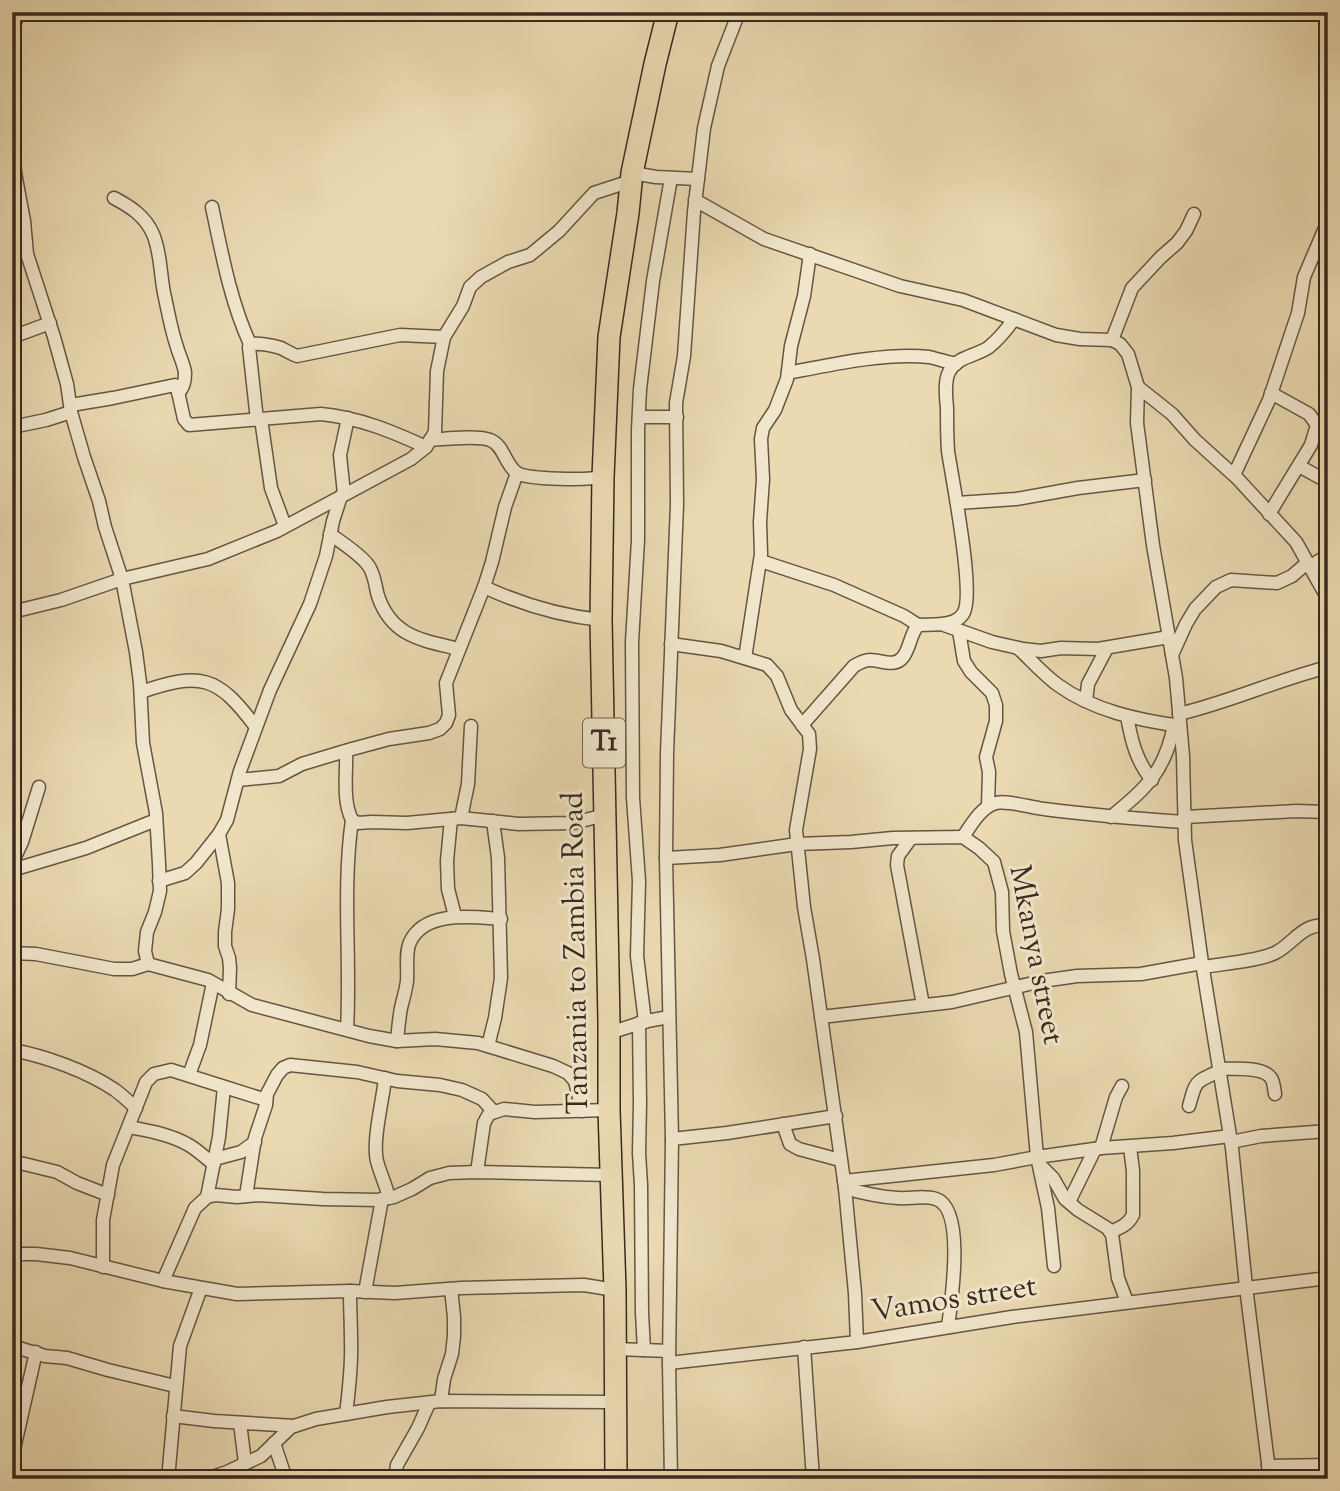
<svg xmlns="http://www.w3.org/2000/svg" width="1340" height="1491" font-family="'Sorts Mill Goudy',serif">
<rect width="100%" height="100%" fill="#ead9b1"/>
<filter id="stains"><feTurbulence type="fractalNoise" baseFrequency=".00286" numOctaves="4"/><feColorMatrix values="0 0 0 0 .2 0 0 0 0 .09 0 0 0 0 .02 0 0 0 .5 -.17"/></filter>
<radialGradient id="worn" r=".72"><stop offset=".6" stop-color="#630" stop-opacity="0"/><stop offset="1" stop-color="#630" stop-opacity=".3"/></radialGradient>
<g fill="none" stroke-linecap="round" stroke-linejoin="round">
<defs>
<g id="minor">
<path d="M 12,34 L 18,12"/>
<path d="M 12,120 L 15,173 L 24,221 L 27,254 L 54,337 L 67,384 L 71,412 L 84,457 L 99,501 L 105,527 L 122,579 L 136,652 L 140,683 L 143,743 L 156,813 L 159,864 L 160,891 L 155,912 L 147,932 L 145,951 L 148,964 L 208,980 L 252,1005 L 369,1036 L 397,1041 L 435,1039 L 478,1043 L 553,1066 L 568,1073 L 575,1081 L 582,1111"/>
<path d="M 632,173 L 656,177 L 698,179"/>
<path d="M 114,198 C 131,207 145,216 153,234 C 161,253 160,273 164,293 C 168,311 171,330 177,347 C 179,355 184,364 185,373 C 185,381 184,387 178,393"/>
<path d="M 695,200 L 764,239 L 900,286 L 963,300 L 1056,335 L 1080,339 L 1112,340 L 1120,344 L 1128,354 L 1138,387 L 1137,423 L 1153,545 L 1176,678 L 1183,756 L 1185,840 L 1202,963 L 1232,1148 L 1246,1287 L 1270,1479"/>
<path d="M 212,207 C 222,254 230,300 250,344"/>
<path d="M 12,337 L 50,323"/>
<path d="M 1112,340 L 1132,288 L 1161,257 L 1177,243 L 1186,231 L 1194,214"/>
<path d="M 788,373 C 829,365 888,352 929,357 C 938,359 947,362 956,364"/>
<path d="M 1138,387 L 1172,414 L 1195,440 L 1237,478 L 1296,542 L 1328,599"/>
<path d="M 71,405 L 113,398 L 175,385 L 177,387 L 184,419 L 189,425 L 321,414 C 360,418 391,431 426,447"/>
<path d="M 639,417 L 677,417"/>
<path d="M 261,419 L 271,488 L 285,526"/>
<path d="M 257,420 L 249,347 L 250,344 C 260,343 271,345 281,348 C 287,351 291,354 297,356 L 400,335 L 444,337"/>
<path d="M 12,427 L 46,420 L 71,412"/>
<path d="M 430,440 C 444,439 478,435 490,440 C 504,445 505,465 517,473 C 529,480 589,480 603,477"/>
<path d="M 1299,466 L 1328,482"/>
<path d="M 1234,475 L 1269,400 L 1298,313 L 1304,277 L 1328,221"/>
<path d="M 344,494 L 340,455 L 348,418"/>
<path d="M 957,503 L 1016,499 L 1078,488 L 1145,480"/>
<path d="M 1269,514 L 1311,445 L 1317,425 L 1309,414 L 1271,393"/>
<path d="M 330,534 C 341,542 360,554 368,565 C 375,574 375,586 378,596 C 392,637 422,640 459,649"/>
<path d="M 761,561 L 834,585 L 904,616 L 918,625"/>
<path d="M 1309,567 L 1328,555"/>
<path d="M 484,587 C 521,604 561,616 601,620"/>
<path d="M 12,612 L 61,600 L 122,579 L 208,559 L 277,531 L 411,459 L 426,447 L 435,432 L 437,371 L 444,337 L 463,306 L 470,287 L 481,277 L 508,262 L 530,255 L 559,231 L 594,193 L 631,181"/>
<path d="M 944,625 L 992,642 L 1023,649 L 1041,651 L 1061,648 L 1098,649 L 1169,637"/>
<path d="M 959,631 L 964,661 L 971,672 L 992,693 L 996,705 L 996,721 L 986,757 L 989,772 L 988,806"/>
<path d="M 671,644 L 721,651 L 767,665 L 777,676 L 791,710 L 809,734 L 810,749 L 796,830 L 804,907 L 813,959 L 845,1188 L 855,1293 L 857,1342"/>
<path d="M 1018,648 C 1031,660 1044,675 1058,685 C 1094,711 1138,720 1180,726"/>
<path d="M 1172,655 L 1186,624 L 1195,609 L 1216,587 L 1231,580 L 1277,583 L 1292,576 L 1307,563"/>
<path d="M 745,658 L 761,554 L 760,522 L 763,479 L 761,439 L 763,428 L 775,410 L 787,379 L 791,346 L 804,296 L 810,254"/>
<path d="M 141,692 C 200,672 217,675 255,726"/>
<path d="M 1086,701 L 1088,684 L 1107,648"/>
<path d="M 1179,714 C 1230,702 1277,680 1328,667"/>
<path d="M 1127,716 C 1131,739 1136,761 1152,780"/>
<path d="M 802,725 L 854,666 C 859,663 864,660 870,660 C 881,660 895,668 903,657 C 910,648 910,635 918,625 C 933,624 954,627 963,614 C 976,596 952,479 948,451 C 947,437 947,423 947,408 C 946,397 944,382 949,372 C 957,356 977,356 989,347 C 999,339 1007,329 1014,319"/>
<path d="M 346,751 C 347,773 342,800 352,820 L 358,823 L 372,822 L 407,823 L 461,818 L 519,824 L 573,823 L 605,815"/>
<path d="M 238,780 L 279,776 L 302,764 L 352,749 L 389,739 L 429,733 L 440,729 L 446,723 L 449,715 L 446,683 L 484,587 L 492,562 L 505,507 L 517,473"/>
<path d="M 1111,817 C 1146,788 1165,772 1174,725"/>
<path d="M 1185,817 L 1296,811 L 1328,812"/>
<path d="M 461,818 L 468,784 L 471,726"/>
<path d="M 451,819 L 447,861 L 448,889 L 455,916"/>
<path d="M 219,834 L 228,883 L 228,909 L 225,932 L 225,946 L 229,958 L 230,968 L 229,994"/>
<path d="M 963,837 C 971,825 981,807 996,803 C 1008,800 1032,808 1044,809 C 1091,815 1138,819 1185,822"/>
<path d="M 911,838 L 898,856 L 897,865 L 923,1005"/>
<path d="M 666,858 L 720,855 L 797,844 L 851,842 L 893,838 L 963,837 L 979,848 L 994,862 L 1002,892 L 1003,931 L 1011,974 L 1026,1032 L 1037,1157 L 1048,1208 L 1054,1266"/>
<path d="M 12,863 L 22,842 L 39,787"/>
<path d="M 12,870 L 86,848 L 156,820"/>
<path d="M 159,881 L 185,873 L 196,863 L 219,834 L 227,820 L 240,771 L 270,690 L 310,604 L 326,556 L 333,521 L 341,496"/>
<path d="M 12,953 L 36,954 L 114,969 L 132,969 L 148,964"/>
<path d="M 1203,967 C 1221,964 1259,961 1275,953 C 1295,943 1302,922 1328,926"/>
<path d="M 821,1017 L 952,1002 L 1042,981 L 1077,976 L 1141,974 L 1202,963"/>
<path d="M 645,1022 L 637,956 L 639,881 L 633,798 L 632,642 L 638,540 L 638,430 L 640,389 L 653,281 L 671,178"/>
<path d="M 639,1023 L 640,1103 L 639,1153 L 641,1185 L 642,1313 L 644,1350"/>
<path d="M 347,1029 C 351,960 342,890 352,820"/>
<path d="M 609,1033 L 647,1021 L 669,1017"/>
<path d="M 397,1041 C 398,1030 399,1019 401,1008 C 403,999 406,990 407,981 C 408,969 405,953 410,942 C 425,910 472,917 501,919"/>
<path d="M 488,1046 L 495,1018 L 501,978 L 498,858 L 493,821"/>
<path d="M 12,1050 C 45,1056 87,1071 115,1090 C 122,1095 129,1102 136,1108"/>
<path d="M 1220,1069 C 1233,1069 1263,1066 1271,1078 C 1274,1082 1274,1089 1275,1094"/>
<path d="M 189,1075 L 200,1045 L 213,983"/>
<path d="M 385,1078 C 383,1100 372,1141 377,1161 C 380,1173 386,1185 389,1198"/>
<path d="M 1189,1106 C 1196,1080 1195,1082 1220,1071"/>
<path d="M 783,1124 L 790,1144 L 799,1149 L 840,1160"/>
<path d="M 129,1127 C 149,1131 169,1134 187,1144 C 197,1149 205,1158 214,1164"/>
<path d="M 672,1139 L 727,1133 L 836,1116"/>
<path d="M 1231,1142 L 1261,1136 L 1328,1131"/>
<path d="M 1101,1148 L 1116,1097 L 1122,1086"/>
<path d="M 215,1159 L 241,1152 L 255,1142"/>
<path d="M 12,1161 L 57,1172 L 77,1183 L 108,1195"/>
<path d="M 1039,1164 L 1053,1178 L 1065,1199 L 1078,1210 L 1107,1228 L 1112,1234 L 1118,1278 L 1127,1302"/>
<path d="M 477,1172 L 484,1123 L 489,1114 L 504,1109 L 535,1112 L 609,1110"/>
<path d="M 844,1181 L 994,1165 L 1037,1157 L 1101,1148 L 1173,1143 L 1230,1136"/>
<path d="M 845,1188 C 862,1193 880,1197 898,1198 C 910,1199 924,1195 936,1199 C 966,1209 951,1303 948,1327"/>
<path d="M 246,1196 L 255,1138 L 266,1105 L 267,1094 L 277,1075 L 283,1068 L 290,1065 L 357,1072 L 397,1081 L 440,1085 L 462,1090 L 482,1099 L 494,1112"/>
<path d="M 207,1197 L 219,1137 L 224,1087"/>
<path d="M 1069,1202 L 1095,1149"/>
<path d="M 1110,1232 C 1120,1228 1128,1225 1133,1215 L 1133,1171 L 1130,1147"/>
<path d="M 12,1254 L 36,1254 L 70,1258 L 163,1281 L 237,1294 L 350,1291 L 395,1293 L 461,1288 L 584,1285 L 615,1290"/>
<path d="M 103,1267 L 103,1220 L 113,1165 L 146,1082 L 154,1074 L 171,1070 L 266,1100"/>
<path d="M 163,1281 L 195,1208 L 207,1197 L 216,1195 L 237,1197 L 258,1195 L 323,1199 L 378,1200 L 394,1197 L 412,1189 L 430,1178 L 449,1173 L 477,1172 L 611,1175"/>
<path d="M 365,1292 L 382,1199"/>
<path d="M 12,1346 L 45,1356 L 67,1358 L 108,1370 L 175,1386"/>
<path d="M 804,1347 L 813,1479"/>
<path d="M 616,1349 L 669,1351"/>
<path d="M 669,1363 L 857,1342 L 1012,1317 L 1328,1278"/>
<path d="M 441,1401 L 444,1379 L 452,1354 L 454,1336 L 454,1317 L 451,1289"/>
<path d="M 346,1414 C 349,1390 352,1365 351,1341 C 351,1324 350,1308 350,1291"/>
<path d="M 173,1416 L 214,1421 L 294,1426"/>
<path d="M 240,1423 L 245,1463"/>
<path d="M 274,1443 L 286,1479"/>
<path d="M 12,1458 L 36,1352"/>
<path d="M 1268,1466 L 1328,1465"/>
<path d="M 168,1479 L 180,1346 L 201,1288"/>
<path d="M 206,1479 L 227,1472 L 261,1456 L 291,1427 L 316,1419 L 387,1407 L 441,1401 L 617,1402"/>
<path d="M 395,1479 L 397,1465 L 418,1428 L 429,1403"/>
<path d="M 671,1479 L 669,1363 L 672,1139 L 666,858 L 667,753 L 677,504 L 676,403 L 684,356 L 694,212 L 704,128 L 718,66 L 739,12"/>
</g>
<path id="trunk" d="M 616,1479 L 615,1290 L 609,1110 L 609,1022 L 601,620 L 603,477 L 609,337 L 628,213 L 632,173 L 655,64 L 668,12"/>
</defs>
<use href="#minor" stroke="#645643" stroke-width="15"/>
<use href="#trunk" stroke="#382a1e" stroke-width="24"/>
<use href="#minor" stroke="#f1e6cc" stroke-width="12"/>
<use href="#trunk" stroke="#ead9b1" stroke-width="21"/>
</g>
<g text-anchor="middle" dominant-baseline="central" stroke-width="6" stroke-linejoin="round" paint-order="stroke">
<rect fill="#f1e6cc" stroke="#706252" stroke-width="2" x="583" y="718.5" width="42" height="49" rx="5"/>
<g font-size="28" font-weight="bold" fill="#382a1e">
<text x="604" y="743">T1</text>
</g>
<g font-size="30" fill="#382a1e" stroke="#f1e6cc">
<text transform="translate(577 953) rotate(-91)">Tanzania to Zambia Road</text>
<text transform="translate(1035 955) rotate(79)">Mkanya street</text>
<text transform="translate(954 1300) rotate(-9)">Vamos street</text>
</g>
</g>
<rect width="1340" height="1491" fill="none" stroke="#ead9b1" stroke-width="42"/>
<rect x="14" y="14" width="1312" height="1463" fill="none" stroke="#382a1e" stroke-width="3.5"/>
<rect x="21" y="21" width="1298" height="1449" fill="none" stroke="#382a1e" stroke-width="2"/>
<rect width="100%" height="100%" filter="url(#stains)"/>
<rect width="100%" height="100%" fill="url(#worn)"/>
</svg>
